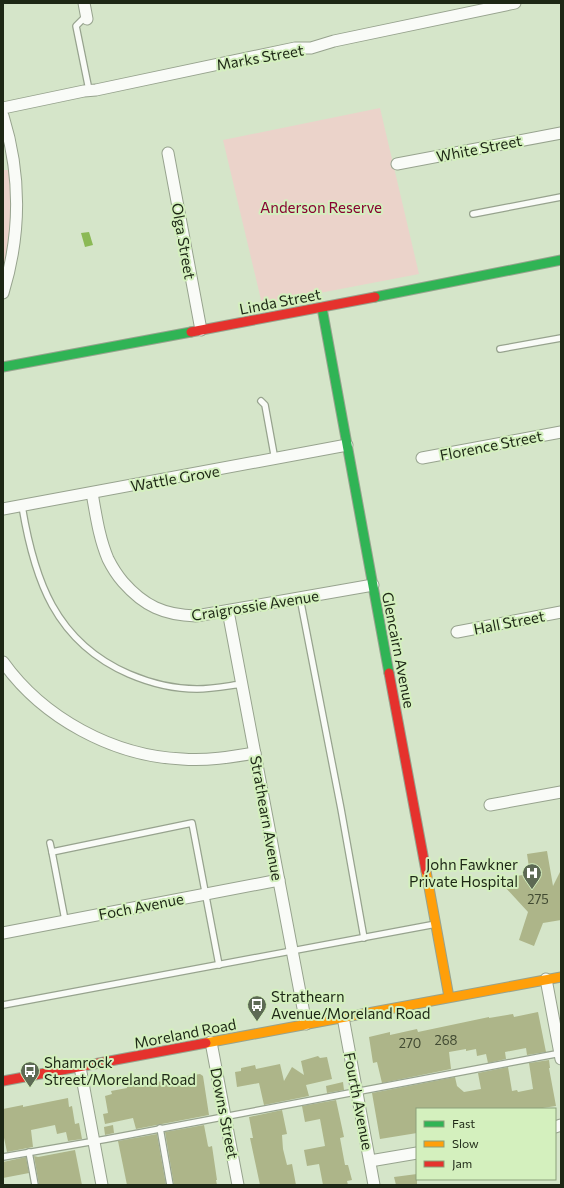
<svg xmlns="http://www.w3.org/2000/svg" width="564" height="1188" font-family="Commissioner,sans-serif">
<rect width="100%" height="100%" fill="#d5e5c9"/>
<g fill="#ebd3ca">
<path d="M 380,108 L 419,274 L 262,304 L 223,140 Z"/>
<path d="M 3,170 L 8,170 L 11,173 L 14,199 L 8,252 L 3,280 Z"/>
</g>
<path fill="#8bb955" d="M 89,232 L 93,245 L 85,247 L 81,233 Z"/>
<g fill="#adb589">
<path d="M 547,851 L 553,886 L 561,870 L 561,920 L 543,923 L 534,946 L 519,940 L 528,912 L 504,886 L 516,876 L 530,874 L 527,854 Z"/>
<path d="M 538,1012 L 546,1052 L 527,1055 L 526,1048 L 505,1052 L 506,1059 L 488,1063 L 486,1054 L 477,1056 L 476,1049 L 466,1051 L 466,1049 L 449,1052 L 451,1069 L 382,1083 L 377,1062 L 373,1063 L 369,1037 L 390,1032 L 390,1035 L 417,1029 L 418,1032 L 489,1017 L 489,1018 L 513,1014 L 514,1017 Z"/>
<path d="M 318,1056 L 320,1058 L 327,1057 L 332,1079 L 306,1085 L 309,1096 L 264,1105 L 259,1083 L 237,1087 L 235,1072 L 241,1071 L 241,1068 L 255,1065 L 256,1069 L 280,1064 L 284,1081 L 292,1067 L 304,1075 L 301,1061 Z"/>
<path d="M 549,1060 L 550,1068 L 549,1068 L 556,1106 L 536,1109 L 417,1109 L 417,1133 L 380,1139 L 372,1093 L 455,1077 L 457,1086 L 464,1092 L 481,1089 L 478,1073 L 508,1067 L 512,1091 L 517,1090 L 518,1092 L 533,1089 L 529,1063 Z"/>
<path d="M 200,1074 L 203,1076 L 209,1115 L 136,1129 L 133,1118 L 105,1124 L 103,1114 L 108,1113 L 105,1096 L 112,1094 L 111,1091 L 127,1088 L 126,1081 L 142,1078 L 143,1085 L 167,1080 L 166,1079 Z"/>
<path d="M 343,1082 L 344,1090 L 327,1093 L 326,1086 Z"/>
<path d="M 68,1098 L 69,1107 L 72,1106 L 75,1124 L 79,1123 L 82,1139 L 68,1141 L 66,1132 L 57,1134 L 55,1125 L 31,1130 L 33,1147 L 7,1152 L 3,1133 L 3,1109 L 23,1105 L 23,1107 Z"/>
<path d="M 336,1100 L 344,1137 L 340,1138 L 345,1165 L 348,1165 L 352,1180 L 347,1181 L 348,1185 L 323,1185 L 319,1164 L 307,1166 L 304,1150 L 325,1146 L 320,1119 L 305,1122 L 302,1106 Z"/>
<path d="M 282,1110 L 287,1134 L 282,1135 L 283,1149 L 287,1165 L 292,1164 L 296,1185 L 260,1185 L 250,1138 L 253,1138 L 249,1117 Z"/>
<path d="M 113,1125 L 114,1133 L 105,1135 L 104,1127 Z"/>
<path d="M 204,1125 L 208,1146 L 209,1147 L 212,1146 L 217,1180 L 216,1180 L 217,1185 L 174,1185 L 165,1132 Z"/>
<path d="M 157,1134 L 166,1185 L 127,1185 L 118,1141 Z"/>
<path d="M 75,1150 L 82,1185 L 39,1185 L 34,1156 L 38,1157 Z"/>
<path d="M 26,1157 L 29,1173 L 3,1178 L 3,1162 Z"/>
<path d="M 417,1174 L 417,1185 L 396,1185 L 394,1177 Z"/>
</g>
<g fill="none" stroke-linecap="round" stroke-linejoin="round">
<defs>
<g id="lane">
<path d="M 86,16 L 76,26 L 89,90"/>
<path d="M 473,214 L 561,197"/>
<path d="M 500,349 L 561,338"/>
<path d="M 261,401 L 265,405 L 275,460"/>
<path d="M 22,506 C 34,579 55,642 129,674 C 150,683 173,689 197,689 C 212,689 227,686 242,684"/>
<path d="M 300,598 L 341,809 L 364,938"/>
<path d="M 50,843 L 52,852"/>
<path d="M 65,920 L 52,852 L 192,823 L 219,965"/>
<path d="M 3,1005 L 436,924"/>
<path d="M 160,1128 L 170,1185"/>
<path d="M 29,1152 L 35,1185"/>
<path d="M 3,1157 L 107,1139 L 561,1053"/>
</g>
<g id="street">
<path d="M 84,3 L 87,19"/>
<path d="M 3,108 L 84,91 L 96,90 L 295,48 L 311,48 L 334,41 L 515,3"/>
<path d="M 3,116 C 21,174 21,234 3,293"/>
<path d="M 168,153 L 201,330"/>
<path d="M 397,164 L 561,133"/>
<path d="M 422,458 L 561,432"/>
<path d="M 92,493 C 96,515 99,538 108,559 C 112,567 117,575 123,582 C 144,606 164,615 196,616 L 373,585"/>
<path d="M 3,509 L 347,445"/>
<path d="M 228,611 L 306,1024"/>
<path d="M 457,632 L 561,612"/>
<path d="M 3,662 C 43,718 113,756 182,759 C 207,761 231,757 255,753"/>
<path d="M 490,805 L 561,792"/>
<path d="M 3,933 L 279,880"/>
<path d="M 546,979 L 561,1059"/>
<path d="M 343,1017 L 374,1185"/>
<path d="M 211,1042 L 238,1185"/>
<path d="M 80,1067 L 102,1185"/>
<path d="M 555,1127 L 561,1125"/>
<path d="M 370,1161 L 417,1153"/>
</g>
<g id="fast">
<path d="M 375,297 L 561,260"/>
<path d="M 322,308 L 389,673"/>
<path d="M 3,367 L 191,332"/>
</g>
<g id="slow">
<path d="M 426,871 L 449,997"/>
<path d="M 206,1043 L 561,977"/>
</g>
<g id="jam">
<path d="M 191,332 L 375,297"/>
<path d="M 389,673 L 426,871"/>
<path d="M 3,1081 L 206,1043"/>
</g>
</defs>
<use href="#lane" stroke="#97a38e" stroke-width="8"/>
<use href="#street" stroke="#97a38e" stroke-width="13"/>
<use href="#fast" stroke="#97a38e" stroke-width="11"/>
<use href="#slow" stroke="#97a38e" stroke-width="11"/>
<use href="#jam" stroke="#97a38e" stroke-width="11"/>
<use href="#lane" stroke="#f9fbf7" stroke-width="5.5"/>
<use href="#street" stroke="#f9fbf7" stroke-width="11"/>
<use href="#fast" stroke="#30b455" stroke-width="9"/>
<use href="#slow" stroke="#ff9f0a" stroke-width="9"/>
<use href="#jam" stroke="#e5322d" stroke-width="9"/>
</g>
<defs>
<symbol id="hospital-pin" viewBox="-11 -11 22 30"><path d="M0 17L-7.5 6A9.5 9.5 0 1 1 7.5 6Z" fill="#5d6a54" stroke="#d4f0be"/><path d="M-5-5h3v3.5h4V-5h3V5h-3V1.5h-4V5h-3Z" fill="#fff"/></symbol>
<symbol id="bus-pin" viewBox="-11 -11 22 30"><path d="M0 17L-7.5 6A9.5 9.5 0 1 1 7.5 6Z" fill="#5d6a54" stroke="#d4f0be"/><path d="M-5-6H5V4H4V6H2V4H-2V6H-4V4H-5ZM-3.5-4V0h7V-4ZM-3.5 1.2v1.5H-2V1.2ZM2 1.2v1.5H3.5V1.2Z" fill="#fff"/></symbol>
</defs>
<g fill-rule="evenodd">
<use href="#hospital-pin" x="521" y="862" width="22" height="30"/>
<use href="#bus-pin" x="246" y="994" width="22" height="30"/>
<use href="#bus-pin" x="19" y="1060" width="22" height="30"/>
</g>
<g text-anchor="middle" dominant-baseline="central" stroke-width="4" stroke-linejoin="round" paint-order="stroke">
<g font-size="13" fill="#414a32">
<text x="538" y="899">275</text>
<text x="446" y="1040">268</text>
<text x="410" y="1043">270</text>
</g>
<g font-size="15" fill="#1d2715" stroke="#d4f0be">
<text transform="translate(260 57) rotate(-10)">Marks Street</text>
<text transform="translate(479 148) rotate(-11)">White Street</text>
<text transform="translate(184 241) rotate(80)">Olga Street</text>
<text transform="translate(280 301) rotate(-11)">Linda Street</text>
<text transform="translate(491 445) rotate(-11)">Florence Street</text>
<text transform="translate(175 478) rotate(-10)">Wattle Grove</text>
<text transform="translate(255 605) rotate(-9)">Craigrossie Avenue</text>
<text transform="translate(509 622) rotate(-11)">Hall Street</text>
<text transform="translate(399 650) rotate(79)">Glencairn Avenue</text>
<text transform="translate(267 818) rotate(80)">Strathearn Avenue</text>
<text transform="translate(141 906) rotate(-11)">Foch Avenue</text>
<text transform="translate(185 1033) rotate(-11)">Moreland Road</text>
<text transform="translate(359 1101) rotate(79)">Fourth Avenue</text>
<text transform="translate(225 1113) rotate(79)">Downs Street</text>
</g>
<g font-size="15" fill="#870231" stroke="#d4f0be">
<text x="321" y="207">Anderson Reserve</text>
</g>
<g font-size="15" fill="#1d2715" stroke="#d4f0be" text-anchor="start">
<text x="518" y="864" text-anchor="end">John Fawkner<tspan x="518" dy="17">Private Hospital</tspan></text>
<text x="271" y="996">Strathearn<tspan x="271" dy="17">Avenue/Moreland Road</tspan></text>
<text x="44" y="1062">Shamrock<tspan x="44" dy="17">Street/Moreland Road</tspan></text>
</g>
</g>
<rect width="564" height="1188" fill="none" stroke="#1d2715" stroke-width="8"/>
<rect x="416" y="1108" width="140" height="72" fill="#d4f0be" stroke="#8ba07a"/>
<rect x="424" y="1121" width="20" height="6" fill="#30b455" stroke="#8ba07a"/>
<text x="452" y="1128" font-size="12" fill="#1d2715">Fast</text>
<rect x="424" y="1141" width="20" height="6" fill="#ff9f0a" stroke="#8ba07a"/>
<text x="452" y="1148" font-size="12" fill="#1d2715">Slow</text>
<rect x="424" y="1161" width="20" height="6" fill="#e5322d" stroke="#8ba07a"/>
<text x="452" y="1168" font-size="12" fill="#1d2715">Jam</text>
</svg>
